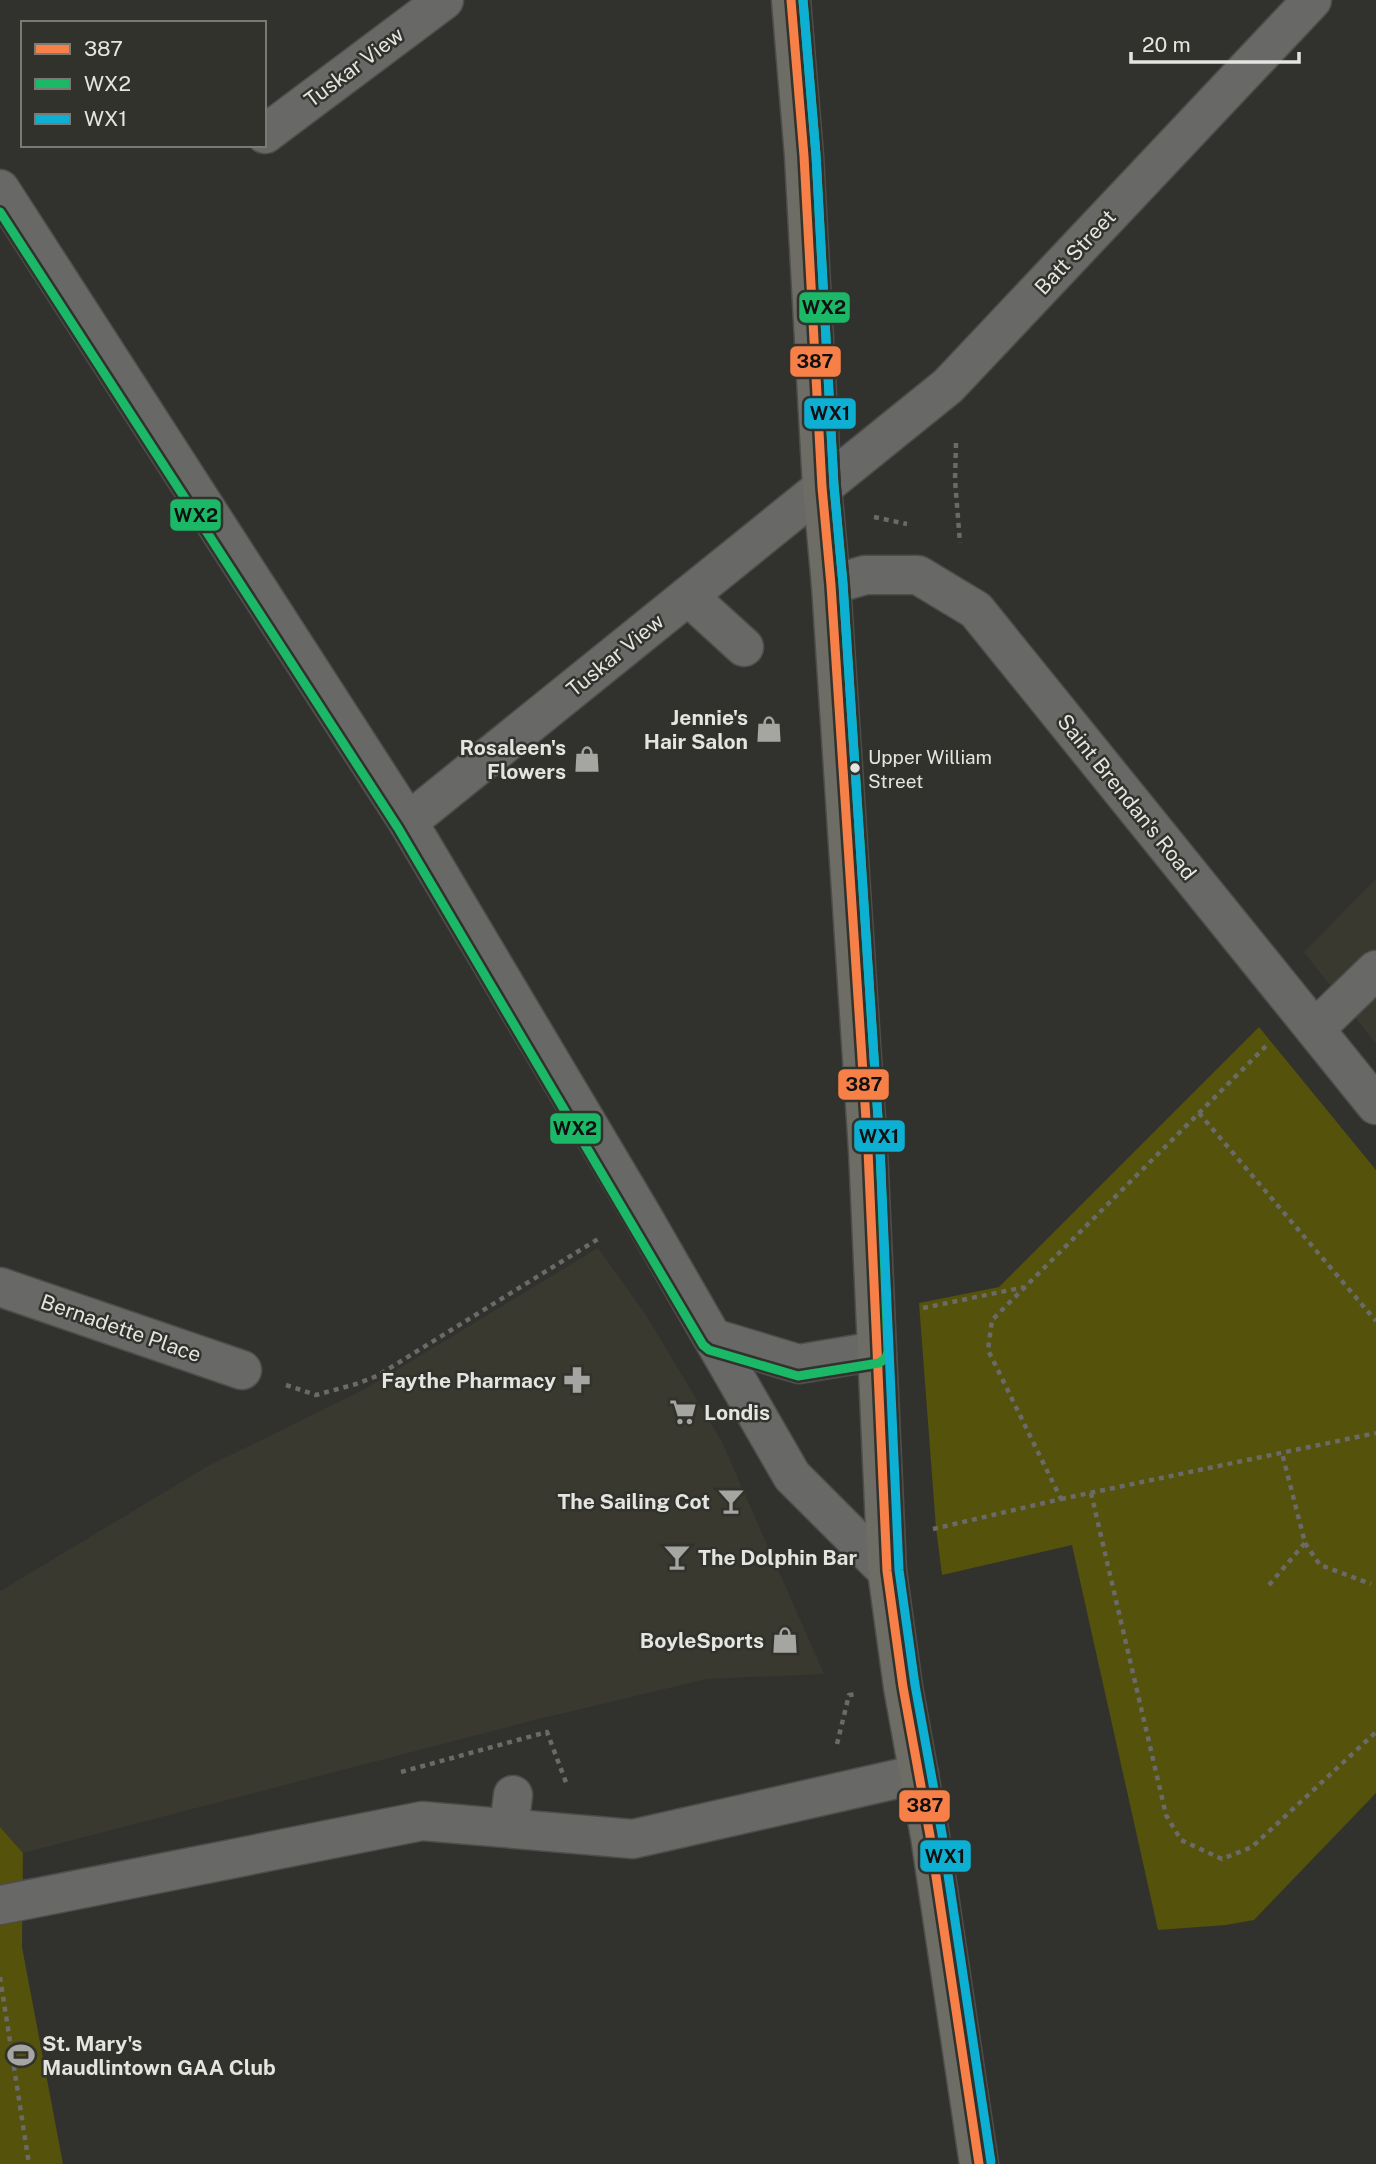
<svg xmlns="http://www.w3.org/2000/svg" width="1376" height="2164" font-family="'Public Sans',sans-serif">
<rect width="100%" height="100%" fill="#31312e"/>
<g fill="#393930">
<path d="M 1376,879 L 1376,1044 L 1304,952 Z"/>
<path d="M 598,1248 L 646,1315 L 722,1442 L 824,1674 L 707,1679 L 539,1719 L 23,1853 L 0,1827 L 0,1591 L 208,1466 L 365,1389 Z"/>
</g>
<g fill="#54520b">
<path d="M 1259,1027 L 1376,1170 L 1376,1793 L 1254,1920 L 1226,1925 L 1158,1930 L 1072,1545 L 942,1575 L 936,1528 L 919,1303 L 999,1287 Z"/>
<path d="M 0,1827 L 23,1853 L 22,1947 L 63,2164 L 0,2164 Z"/>
</g>
<g fill="none" stroke-linecap="round" stroke-linejoin="round">
<defs>
<g id="minor">
<path d="M 265,134 L 444,0"/>
<path d="M 0,189 L 408,822 L 640,1212 L 792,1476 L 887,1571"/>
<path d="M 831,585 L 865,575 L 918,575 L 976,610 L 1376,1105"/>
<path d="M 688,596 L 744,647"/>
<path d="M 408,822 L 948,386 L 1312,0"/>
<path d="M 1315,1029 L 1376,970"/>
<path d="M 0,1287 L 242,1370"/>
<path d="M 713,1338 L 799,1364 L 876,1351"/>
<path d="M 509,1828 L 513,1795"/>
<path d="M 0,1905 L 422,1821 L 633,1839 L 919,1774"/>
</g>
<path id="major" d="M 791,0 L 804,156 L 822,487 L 831,585 L 868,1150 L 887,1571 L 903,1687 L 930,1836 L 979,2164"/>
</defs>
<use href="#minor" stroke="#4d4d4b" stroke-width="41"/>
<use href="#major" stroke="#4d4d4b" stroke-width="41"/>
<g stroke="#6a6a68" stroke-width="4.5" stroke-dasharray="5 5" stroke-linecap="butt">
<path d="M 956,443 L 955,480 L 960,543"/>
<path d="M 874,517 L 907,524"/>
<path d="M 1199,1113 L 1376,1321"/>
<path d="M 923,1308 L 1025,1287"/>
<path d="M 286,1385 L 316,1395 L 356,1384 L 377,1376 L 598,1239"/>
<path d="M 1091,1493 L 1166,1815 L 1181,1840 L 1222,1859 L 1252,1847 L 1376,1732"/>
<path d="M 1061,1499 L 1376,1433"/>
<path d="M 933,1529 L 1061,1499 L 988,1350 L 992,1320 L 1267,1045"/>
<path d="M 1305,1543 L 1320,1565 L 1371,1584"/>
<path d="M 1269,1585 L 1305,1543 L 1282,1453"/>
<path d="M 837,1744 L 849,1695 L 857,1694"/>
<path d="M 401,1772 L 547,1732 L 567,1785"/>
<path d="M 0,1977 L 29,2164"/>
</g>
<use href="#minor" stroke="#686867" stroke-width="38"/>
<use href="#major" stroke="#6d6d65" stroke-width="38"/>
<defs>
<path id="bus-1" d="M 791,0 L 804,156 L 822,487 L 831,585 L 868,1150 L 887,1571 L 903,1687 L 930,1836 L 979,2164"/>
<path id="bus-2" d="M 0,212 L 398,828 L 703,1345 L 709,1350 L 798,1376 L 879,1363 L 886,1358 L 888,1351 L 880,1149 L 843,584 L 834,486 L 816,155 L 803,0"/>
<path id="bus-3" d="M 803,0 L 816,155 L 834,486 L 843,584 L 880,1149 L 899,1570 L 915,1685 L 942,1834 L 991,2162"/>
</defs>
<use href="#bus-1" stroke="#32322d" stroke-width="14"/>
<use href="#bus-2" stroke="#32322d" stroke-width="14"/>
<use href="#bus-3" stroke="#32322d" stroke-width="14"/>
<use href="#bus-1" stroke="#f78048" stroke-width="9"/>
<use href="#bus-2" stroke="#1ab867" stroke-width="9"/>
<use href="#bus-3" stroke="#0dafd3" stroke-width="9"/>
</g>
<defs>
<symbol id="shop-bare" viewBox="-9 -9 18 18"><path d="M-5-2.5h2.3a2.7 3.5 0 0 1 5.4 0H5L5.5 6h-11ZM-1.5-2.5h3a1.5 2.3 0 0 0-3 0Z" fill="#a5a5a2" stroke="#32322d" stroke-width="2.5" paint-order="stroke"/></symbol>
<symbol id="pharmacy-bare" viewBox="-9 -9 18 18"><path d="M-2-6h4v4h4v4h-4v4h-4v-4h-4v-4h4Z" fill="#a5a5a2" stroke="#32322d" stroke-width="2.5" paint-order="stroke"/></symbol>
<symbol id="supermarket-bare" viewBox="-9 -9 18 18"><path d="M-6-5.5h2.5l.6 2H6L4.5 2H-2.5L-4.4-4H-6ZM-1.5 3.2a1.3 1.3 0 1 0 .1 0ZM3 3.2a1.3 1.3 0 1 0 .1 0Z" fill="#a5a5a2" stroke="#32322d" stroke-width="2.5" paint-order="stroke"/></symbol>
<symbol id="bar-bare" viewBox="-9 -9 18 18"><path d="M-6-5H6L.8 .8V4.5H3.5V6h-7V4.5H-.8V.8Z" fill="#a5a5a2" stroke="#32322d" stroke-width="2.5" paint-order="stroke"/></symbol>
<symbol id="stadium-bare" viewBox="-9 -9 18 18"><path d="M0-5a6.5 5 0 1 0 0 10a6.5 5 0 1 0 0-10ZM-3.5-1.8h7v3.6h-7Z" fill="#a5a5a2" stroke="#32322d" stroke-width="2.5" paint-order="stroke"/></symbol>
</defs>
<g fill-rule="evenodd">
<use href="#shop-bare" x="750" y="710" width="38" height="38"/>
<use href="#shop-bare" x="568" y="740" width="38" height="38"/>
<use href="#pharmacy-bare" x="558" y="1361" width="38" height="38"/>
<use href="#supermarket-bare" x="664" y="1393" width="38" height="38"/>
<use href="#bar-bare" x="712" y="1482" width="38" height="38"/>
<use href="#bar-bare" x="658" y="1538" width="38" height="38"/>
<use href="#shop-bare" x="766" y="1621" width="38" height="38"/>
<use href="#stadium-bare" x="2" y="2036" width="38" height="38"/>
</g>
<circle fill="#e4e4e1" stroke="#32322d" stroke-width="2.5" cx="855" cy="768" r="6"/>
<g text-anchor="middle" dominant-baseline="central" stroke-width="5" stroke-linejoin="round" paint-order="stroke">
<g font-size="19" fill="#e4e4e1" stroke="#32322d" text-anchor="start">
<text x="868" y="757">Upper William<tspan x="868" dy="24">Street</tspan></text>
</g>
<g font-size="21" fill="#e4e4e1" stroke="#32322d">
<text transform="translate(354 67) rotate(-37)">Tuskar View</text>
<text transform="translate(1075 252) rotate(-47)">Batt Street</text>
<text transform="translate(615 655) rotate(-39)">Tuskar View</text>
<text transform="translate(1127 797) rotate(51)">Saint Brendan's Road</text>
<text transform="translate(121 1328) rotate(19)">Bernadette Place</text>
</g>
<g font-size="21" font-weight="bold" fill="#e4e4e1" stroke="#32322d" text-anchor="end">
<text x="748" y="717">Jennie's<tspan x="748" dy="24">Hair Salon</tspan></text>
<text x="566" y="747">Rosaleen's<tspan x="566" dy="24">Flowers</tspan></text>
<text x="556" y="1380">Faythe Pharmacy</text>
<text x="704" y="1412" text-anchor="start">Londis</text>
<text x="710" y="1501">The Sailing Cot</text>
<text x="698" y="1557" text-anchor="start">The Dolphin Bar</text>
<text x="764" y="1640">BoyleSports</text>
<text x="42" y="2043" text-anchor="start">St. Mary's<tspan x="42" dy="24">Maudlintown GAA Club</tspan></text>
</g>
</g>
<g stroke="#32322d" stroke-width="2.5">
<rect x="798" y="291" width="53" height="33" rx="7" fill="#1ab867"/>
<rect x="789" y="345" width="53" height="33" rx="7" fill="#f78048"/>
<rect x="803" y="397" width="54" height="33" rx="7" fill="#0dafd3"/>
<rect x="169" y="498" width="53" height="34" rx="7" fill="#1ab867"/>
<rect x="837" y="1068" width="53" height="33" rx="7" fill="#f78048"/>
<rect x="549" y="1112" width="53" height="33" rx="7" fill="#1ab867"/>
<rect x="853" y="1119" width="53" height="34" rx="7" fill="#0dafd3"/>
<rect x="898" y="1789" width="53" height="34" rx="7" fill="#f78048"/>
<rect x="919" y="1839" width="53" height="34" rx="7" fill="#0dafd3"/>
</g>
<g font-size="19" text-anchor="middle" font-weight="bold" fill="#111">
<text x="824" y="314">WX2</text>
<text x="815" y="368">387</text>
<text x="830" y="420">WX1</text>
<text x="196" y="522">WX2</text>
<text x="864" y="1091">387</text>
<text x="575" y="1135">WX2</text>
<text x="879" y="1143">WX1</text>
<text x="925" y="1812">387</text>
<text x="945" y="1863">WX1</text>
</g>
<rect x="21" y="21" width="245" height="126" fill="#32322d" stroke="#797975" stroke-width="2"/>
<rect x="35" y="44" width="35" height="10" fill="#f78048" stroke="#797975" stroke-width="2"/>
<text x="84" y="56" font-size="21" fill="#e4e4e1">387</text>
<rect x="35" y="79" width="35" height="10" fill="#1ab867" stroke="#797975" stroke-width="2"/>
<text x="84" y="91" font-size="21" fill="#e4e4e1">WX2</text>
<rect x="35" y="114" width="35" height="10" fill="#0dafd3" stroke="#797975" stroke-width="2"/>
<text x="84" y="126" font-size="21" fill="#e4e4e1">WX1</text>
<path d="M1131 52v10h168v-10" fill="none" stroke="#e4e4e1" stroke-width="3.5"/>
<text x="1142" y="52" font-size="21" fill="#e4e4e1" stroke="#32322d" stroke-width="5" paint-order="stroke">20 m</text>
</svg>
